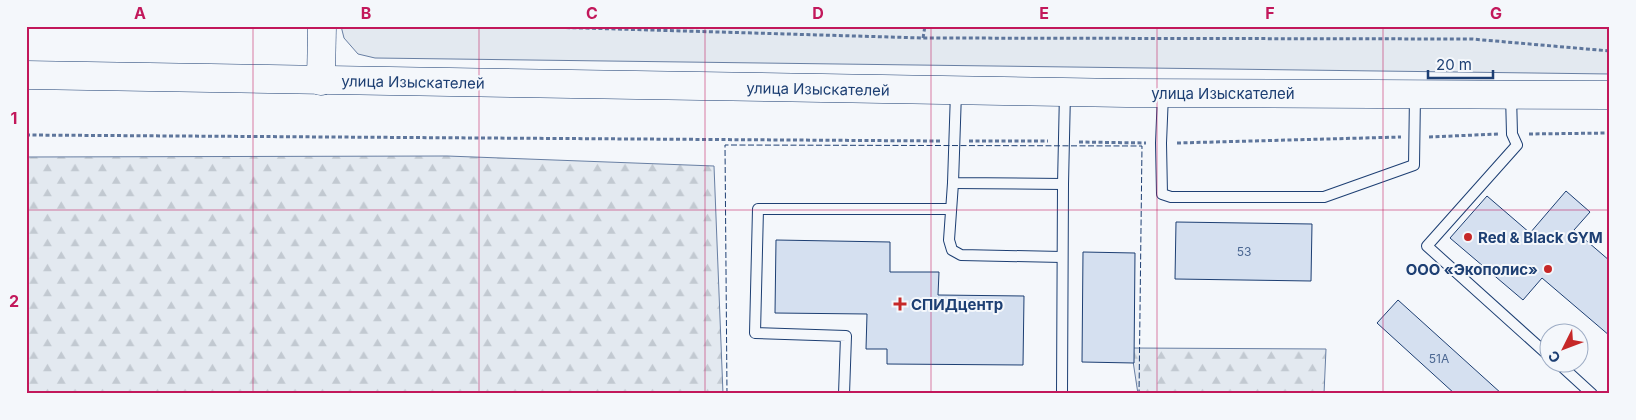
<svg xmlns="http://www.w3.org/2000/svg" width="1636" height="420" font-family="Inter,sans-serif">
<defs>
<pattern id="forest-firs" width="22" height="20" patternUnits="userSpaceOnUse" patternTransform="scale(1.25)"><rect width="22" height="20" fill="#e3e9f0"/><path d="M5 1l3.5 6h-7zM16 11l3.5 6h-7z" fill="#c2c9d1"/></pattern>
</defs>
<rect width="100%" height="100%" fill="#f4f7fb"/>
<g fill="url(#forest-firs)" stroke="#687fa3">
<path d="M 447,156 L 714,166 L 723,394 L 26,394 L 26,157 Z"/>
<path d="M 1131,348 L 1326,349 L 1324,394 L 1138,394 Z"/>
</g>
<path fill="#e3e9f0" stroke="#687fa3" d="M 341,26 L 1610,26 L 1610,74 L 375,58 L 358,54 L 344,38 Z"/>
<g fill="#d5e0f0" stroke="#1d3f73">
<path d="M 1566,191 L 1590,212 L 1574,230 L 1610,261 L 1610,336 L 1542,278 L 1523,300 L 1450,238 L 1487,196 L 1530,233 Z"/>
<path d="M 1176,222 L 1312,224 L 1311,281 L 1175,279 Z"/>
<path d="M 776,240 L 890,242 L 890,272 L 939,272 L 938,295 L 1024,296 L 1023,365 L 887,364 L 887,349 L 866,349 L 867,314 L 775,313 Z"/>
<path d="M 1083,252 L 1135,253 L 1134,363 L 1082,362 Z"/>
<path d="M 1398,300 L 1502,394 L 1455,394 L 1377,323 Z"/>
</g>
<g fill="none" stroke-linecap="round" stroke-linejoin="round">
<defs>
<g id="lane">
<path d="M 956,92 L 953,183 L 1063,184"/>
<path d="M 1163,94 L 1161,143 L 1162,194 L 1171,197 L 1324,197 L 1414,165 L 1415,95"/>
<path d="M 1511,95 L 1512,134 L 1517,145 L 1427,246 L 1548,355"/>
<path d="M 953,183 L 949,240 L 952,250 L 961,255 L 1062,257"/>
<path d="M 1557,362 L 1592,394"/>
<path d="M 844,394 L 846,336 L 755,333 L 758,209 L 950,209"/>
<path d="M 1062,394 L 1063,184 L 1065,92"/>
</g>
<g id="secondary">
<path d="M 26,75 L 1126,93 L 1610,95"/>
<path d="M 321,81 L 322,26"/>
</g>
</defs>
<use href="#lane" stroke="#1d3f73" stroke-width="12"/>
<use href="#secondary" stroke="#1d3f73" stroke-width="29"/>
<g stroke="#5e769c" stroke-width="3" stroke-dasharray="4 2.5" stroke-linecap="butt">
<path d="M 514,26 L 923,38 L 1472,39 L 1610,51"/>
<path d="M 923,38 L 925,26"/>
<path d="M 1529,134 L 1610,133"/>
<path d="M 26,135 L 941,141"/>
<path d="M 1429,137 L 1498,134"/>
<path d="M 969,141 L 1048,141"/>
<path d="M 1079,142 L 1146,143"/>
<path d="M 1177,143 L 1401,137"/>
</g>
<use href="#lane" stroke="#f4f7fb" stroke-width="10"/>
<use href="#secondary" stroke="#f4f7fb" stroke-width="28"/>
<path stroke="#1d3f73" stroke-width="1" stroke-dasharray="6 2.5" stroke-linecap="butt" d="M 727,394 L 725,145 L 1142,146 L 1139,394"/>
</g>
<path fill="none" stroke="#c2185b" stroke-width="1" stroke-opacity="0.55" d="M 253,26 L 253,394M 479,26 L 479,394M 705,26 L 705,394M 931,26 L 931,394M 1157,26 L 1157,394M 1383,26 L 1383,394M 26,210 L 1610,210"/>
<g fill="#c62828" stroke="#f4f7fb" stroke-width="2">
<circle cx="1468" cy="237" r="5"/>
<circle cx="1548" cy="269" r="5"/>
<path d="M897.5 296.5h5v5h5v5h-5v5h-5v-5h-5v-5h5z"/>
</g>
<g text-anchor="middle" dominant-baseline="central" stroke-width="4" stroke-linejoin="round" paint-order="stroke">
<g font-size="12" fill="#4b6792">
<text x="1244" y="251">53</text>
<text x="1439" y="358">51А</text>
</g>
<g font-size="15" fill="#1d3f73" stroke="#f4f7fb">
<text transform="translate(413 82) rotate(1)">улица Изыскателей</text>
<text transform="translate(818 89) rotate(1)">улица Изыскателей</text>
<text x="1223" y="93">улица Изыскателей</text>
</g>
<g font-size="15" font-weight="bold" fill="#1d3f73" stroke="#f4f7fb" text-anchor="start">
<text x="1478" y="237">Red &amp; Black GYM</text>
<text x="1538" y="269" text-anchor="end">ООО «Экополис»</text>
<text x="911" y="304">СПИДцентр</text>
</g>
</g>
<rect width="1636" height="420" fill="none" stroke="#f4f7fb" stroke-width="55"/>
<g transform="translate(1564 348) rotate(228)"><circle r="24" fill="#f4f7fb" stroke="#9eadc5"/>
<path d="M0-4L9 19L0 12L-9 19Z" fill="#c62828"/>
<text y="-8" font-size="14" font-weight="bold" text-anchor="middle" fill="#1d3f73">С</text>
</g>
<path d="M1428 70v8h65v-8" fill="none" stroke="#1d3f73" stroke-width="2.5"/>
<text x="1436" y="70" font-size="15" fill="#1d3f73" stroke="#f4f7fb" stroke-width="4" paint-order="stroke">20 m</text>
<rect x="28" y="28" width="1580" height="364" fill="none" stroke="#c2185b" stroke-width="2"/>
<g font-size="16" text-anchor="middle" font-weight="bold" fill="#c2185b">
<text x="140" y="19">A</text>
<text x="366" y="19">B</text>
<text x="592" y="19">C</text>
<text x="818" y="19">D</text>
<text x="1044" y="19">E</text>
<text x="1270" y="19">F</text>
<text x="1496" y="19">G</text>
<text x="14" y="124">1</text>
<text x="14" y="307">2</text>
</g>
</svg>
